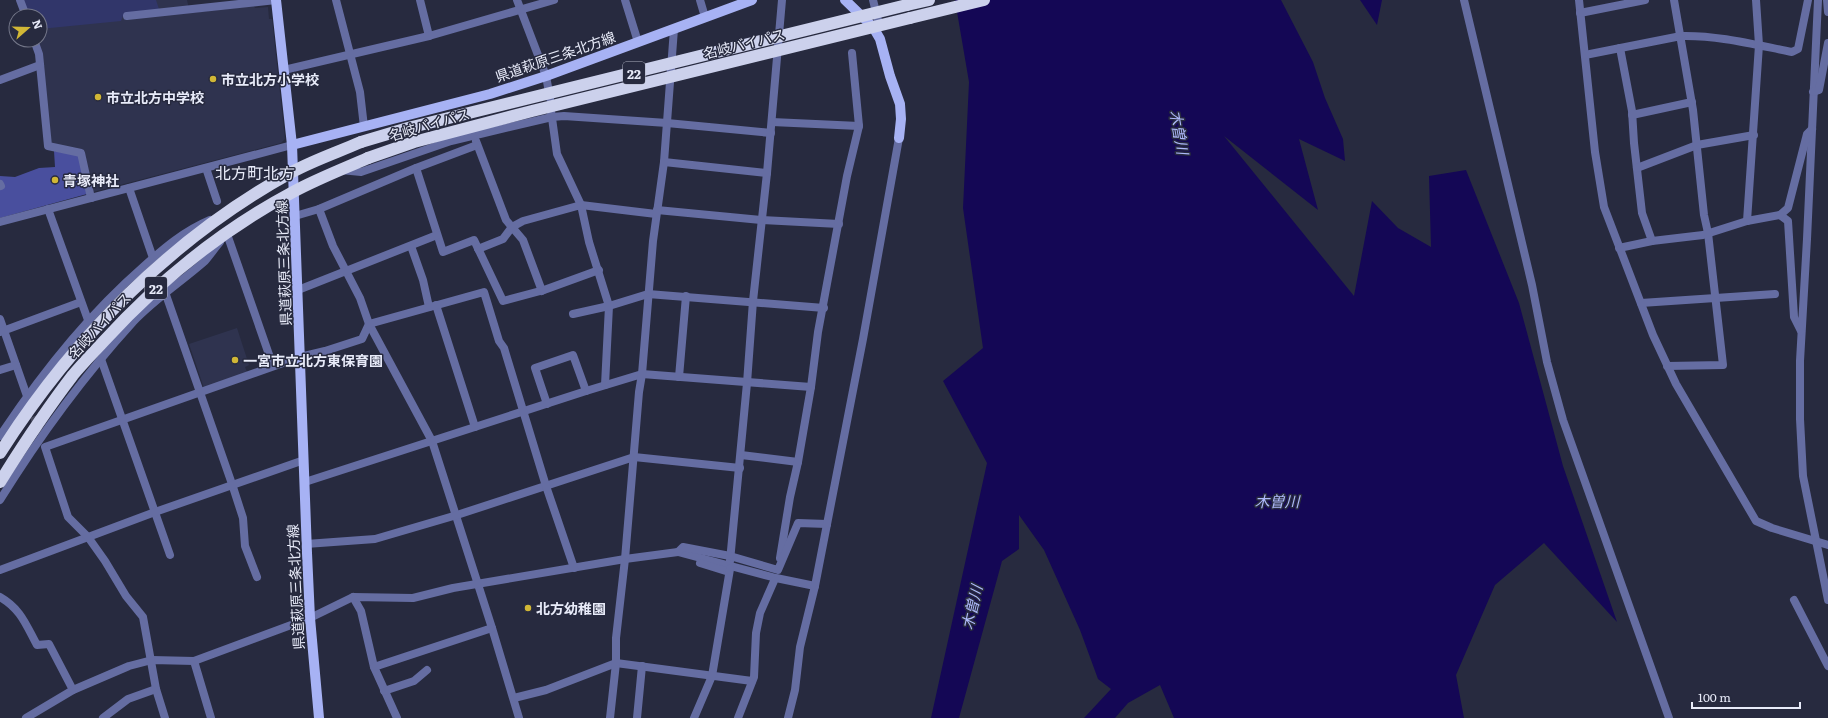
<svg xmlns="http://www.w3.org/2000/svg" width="1828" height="718" font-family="Literata,'Noto Sans JP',serif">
<rect width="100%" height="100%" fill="#272a3f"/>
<g fill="#2f334f">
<path d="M 22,0 L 187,0 L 190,13 L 254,6 L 255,8 L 268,7 L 269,19 L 272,19 L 285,139 L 281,143 L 93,192 L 84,151 L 51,144 L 37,40 L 40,40 L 40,16 Z"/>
<path d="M 237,328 L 249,365 L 245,367 L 247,372 L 205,391 L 189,344 Z"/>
</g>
<path fill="#31366a" d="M 22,0 L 156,0 L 159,9 L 124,13 L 121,21 L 40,29 L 40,16 L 28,16 Z"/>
<path fill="#494f9e" d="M 54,151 L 77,155 L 79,157 L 87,194 L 0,218 L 0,176 L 15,177 L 39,168 L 55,167 Z"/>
<g fill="#140755">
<path d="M 955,0 L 1281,0 L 1313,62 L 1325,98 L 1343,139 L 1345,161 L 1299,139 L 1318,210 L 1224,136 L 1354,296 L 1372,201 L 1398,228 L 1431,247 L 1429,176 L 1466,170 L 1519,303 L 1563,466 L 1617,622 L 1544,543 L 1495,585 L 1456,675 L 1464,718 L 1174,718 L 1160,685 L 1128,703 L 1115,718 L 1084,718 L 1111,689 L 1098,679 L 1080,630 L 1044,550 L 1019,515 L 1019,549 L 1002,561 L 959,718 L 931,718 L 987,463 L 943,381 L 983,348 L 963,208 L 969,82 Z"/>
<path d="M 1360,0 L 1382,0 L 1377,25 Z"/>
</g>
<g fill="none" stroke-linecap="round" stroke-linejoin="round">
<path stroke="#44475b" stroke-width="8" stroke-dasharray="8 4" stroke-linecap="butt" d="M 30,405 L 40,434"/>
<g stroke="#656da2" stroke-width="8">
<path d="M 20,0 L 26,16"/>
<path d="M 336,0 L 360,92 L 364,127"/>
<path d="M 420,0 L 429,36"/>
<path d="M 517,0 L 546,76 L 550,98"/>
<path d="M 625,0 L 638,42"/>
<path d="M 700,0 L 705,17"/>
<path d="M 873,0 L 878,20 L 877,30"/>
<path d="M 1464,0 L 1532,285 L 1547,362 L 1563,420 L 1669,718"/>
<path d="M 1579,0 L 1595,152 L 1604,207 L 1653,335 L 1676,384 L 1756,521 L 1772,528 L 1828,545"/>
<path d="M 1818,0 L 1807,239 L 1800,361 L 1800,419 L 1803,476 L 1828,600"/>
<path d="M 1827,0 L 1828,12"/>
<path d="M 1580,13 L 1645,0"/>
<path d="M 127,16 L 276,0"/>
<path d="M 34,40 L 39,54 L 48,146 L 81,153 L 91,198"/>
<path d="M 1620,48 L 1632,111 L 1634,143 L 1642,213 L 1652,241"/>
<path d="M 1585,55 L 1681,36 C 1718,35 1756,45 1792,52 L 1798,49 L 1808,0"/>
<path d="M 284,70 L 429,36 L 554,0"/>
<path d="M 0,80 L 40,65"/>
<path d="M 1813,92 L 1819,90 L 1828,43"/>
<path d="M 551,111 L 557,154 L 581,205 L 589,242 L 609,306 L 605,385"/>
<path d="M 1632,115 L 1692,102"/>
<path d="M 772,122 L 859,126"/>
<path d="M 476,141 L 506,220 L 523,240 L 542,291"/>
<path d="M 664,162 L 767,173"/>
<path d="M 206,168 L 217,201"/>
<path d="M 416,168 L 443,252 L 474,240 L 503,301 L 544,290 L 599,270"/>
<path d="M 1637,168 L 1697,145 L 1754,135"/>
<path d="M 341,170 L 361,172 L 451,141 L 552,117 L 564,116 L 667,123 L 771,133"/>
<path d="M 0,184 L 1,186"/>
<path d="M 129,188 L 153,258"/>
<path d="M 48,209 L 88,320"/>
<path d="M 319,209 L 333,246 L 360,298 L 369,324 L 432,441 L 492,628 L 519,718"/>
<path d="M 657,210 L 761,220 L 839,224"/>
<path d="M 1780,215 L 1788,221 L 1794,317 L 1801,331"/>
<path d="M 295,216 L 319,209 L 416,168 L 477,145"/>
<path d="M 1747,221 L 1759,45 L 1756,0"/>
<path d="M 0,222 L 292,145"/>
<path d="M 227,234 L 273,366"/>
<path d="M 411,246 L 423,280 L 429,307"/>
<path d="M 1619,248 L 1652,241 L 1703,235 L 1747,221 L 1780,215 L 1788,208 L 1807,134 L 1812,129"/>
<path d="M 478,249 L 503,239 L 512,227 L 523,221 L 581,205 L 656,214"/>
<path d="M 298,290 L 437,235"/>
<path d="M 165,292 L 232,484 L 243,518 L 245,546 L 257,577"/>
<path d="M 1641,303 L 1775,294"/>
<path d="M 436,305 L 475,427"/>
<path d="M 573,314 L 609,306 L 648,294 L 824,308"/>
<path d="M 0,319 L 28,399"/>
<path d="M 0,332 L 81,302"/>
<path d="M 101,359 L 170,555"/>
<path d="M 1667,366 L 1723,365 L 1708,233 L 1704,215 L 1693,110 L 1674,0"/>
<path d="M 0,370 L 16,365"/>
<path d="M 679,377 L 686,296"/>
<path d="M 547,404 L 535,368 L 573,355 L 586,391"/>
<path d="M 0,436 C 41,374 87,316 143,267 C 164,248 184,231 210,220"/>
<path d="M 741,455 L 798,462"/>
<path d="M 305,482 L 586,391 L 642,374 L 811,387"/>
<path d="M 0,500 C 39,437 83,377 133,322 C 155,299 181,282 205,261 C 210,255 215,248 220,242"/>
<path d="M 306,544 L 375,539 L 457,515 L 634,457 L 740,468"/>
<path d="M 678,552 L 776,578 L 815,586"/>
<path d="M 780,558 L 790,497 L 798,462 L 811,387 L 818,332 L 847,176 L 859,126 L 852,53"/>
<path d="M 730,561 L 747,383 L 753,301 L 767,173 L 782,0"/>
<path d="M 700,563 L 729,572"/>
<path d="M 0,570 L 155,512 L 304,460"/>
<path d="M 0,597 C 21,609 26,625 37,645 L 49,644 L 73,690"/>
<path d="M 353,597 L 361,611 L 374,667 L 397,718"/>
<path d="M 1794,600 L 1828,666"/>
<path d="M 194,661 L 211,718"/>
<path d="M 374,667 L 492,628"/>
<path d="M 384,691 L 414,681 L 427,670"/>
<path d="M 514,698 L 546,690 L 616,663 L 752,681"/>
<path d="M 26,718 L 73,690 L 129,666 L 152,660 L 194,661 L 310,618 L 353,597 L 413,598 L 453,588 L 625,559 L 678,552 L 683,547 L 730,556 L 778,570 L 798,523 L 827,524"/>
<path d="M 103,718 L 128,699 L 156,689"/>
<path d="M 165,718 L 156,689 L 143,617 L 126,596 L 105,561 L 88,537 L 68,517 L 45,447 L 300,357 L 325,351 L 362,339 L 369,324 L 484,292 L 499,341 L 504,348 L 546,486 L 574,568"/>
<path d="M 610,718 L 616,663 L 616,638 L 625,559 L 639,392 L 642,374 L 653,241 L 664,162 L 674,29"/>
<path d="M 637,718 L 642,666"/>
<path d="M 694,718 L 712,676 L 730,569"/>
<path d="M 738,718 L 754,677 L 756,633 L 760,613 L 774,581"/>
<path d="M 788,718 L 795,690 L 800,647 L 815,586 L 863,339 L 899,138"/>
</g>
<g stroke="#a7b2f4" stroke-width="10">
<path d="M 276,0 L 292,145 L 307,553 L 310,618 L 319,718"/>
<path d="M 845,0 L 873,27 L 880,39 L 890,76 L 900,104 L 901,119 L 899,138"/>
<path d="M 292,145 L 490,94 L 546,76 L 752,0"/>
</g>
<g stroke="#ccd1ec" stroke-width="12">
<path d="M 907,5 L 929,0"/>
<path d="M 910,18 L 984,0"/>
<path d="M 0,453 C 73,338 172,238 292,172 C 314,160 338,152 361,142"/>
<path d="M 0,482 C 23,445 47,409 73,375 C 83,363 94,352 104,341 C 158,282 222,230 293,192 C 317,179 343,169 368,158"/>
</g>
<g stroke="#ccd1ec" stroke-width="12">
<path d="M 361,142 L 408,128 L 907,5"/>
<path d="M 368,158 L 414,142 L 532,111 L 910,18"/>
</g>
</g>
<g fill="#d1b736" stroke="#272a3f" stroke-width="1.5">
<circle cx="213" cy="79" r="4"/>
<circle cx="98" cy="97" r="4"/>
<circle cx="55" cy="180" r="4"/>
<circle cx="235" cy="360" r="4"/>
<circle cx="528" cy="608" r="4"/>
</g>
<g text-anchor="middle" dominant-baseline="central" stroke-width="3" stroke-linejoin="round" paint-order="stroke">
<g fill="#272a3f" stroke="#aeb1c1" stroke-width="1">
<rect x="623" y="62" width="22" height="22" rx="3"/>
<rect x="145" y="277" width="22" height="22" rx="3"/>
</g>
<g font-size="13" font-weight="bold" fill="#e8ebf9">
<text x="634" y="73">22</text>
<text x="156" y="288">22</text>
</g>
<g font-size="14" fill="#e8ebf9" stroke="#272a3f">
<text transform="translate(744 43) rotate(-14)">名岐バイパス</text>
<text transform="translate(555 56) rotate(-19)">県道萩原三条北方線</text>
<text transform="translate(429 124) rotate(-16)">名岐バイパス</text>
<text transform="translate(283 263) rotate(-92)">県道萩原三条北方線</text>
<text transform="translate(99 325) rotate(-47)">名岐バイパス</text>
<text transform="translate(295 587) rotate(-93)">県道萩原三条北方線</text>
</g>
<g font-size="14" font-weight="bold" fill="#e8ebf9" stroke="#272a3f" text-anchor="start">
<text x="221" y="79">市立北方小学校</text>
<text x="106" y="97">市立北方中学校</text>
<text x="63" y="180">青塚神社</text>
<text x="243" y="360">一宮市立北方東保育園</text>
<text x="536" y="608">北方幼稚園</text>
</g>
<g font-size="15" font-style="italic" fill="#aeb9fa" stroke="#272a3f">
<text transform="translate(1180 132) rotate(80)">木曽川</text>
<text x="1277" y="500">木曽川</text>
<text transform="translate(971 607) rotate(-77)">木曽川</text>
</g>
<g font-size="16" fill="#e8ebf9" stroke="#272a3f">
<text x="255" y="172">北方町北方</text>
</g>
</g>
<g transform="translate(28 28) rotate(70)"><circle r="19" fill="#272a3f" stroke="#747789"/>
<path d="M0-3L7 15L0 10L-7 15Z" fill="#d1b736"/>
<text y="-6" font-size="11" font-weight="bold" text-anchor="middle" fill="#e8ebf9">N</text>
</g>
<path d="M1692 702v6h108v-6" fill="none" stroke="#e8ebf9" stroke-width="2"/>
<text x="1698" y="702" font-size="12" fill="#e8ebf9" stroke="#272a3f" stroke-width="3" paint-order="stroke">100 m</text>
</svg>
